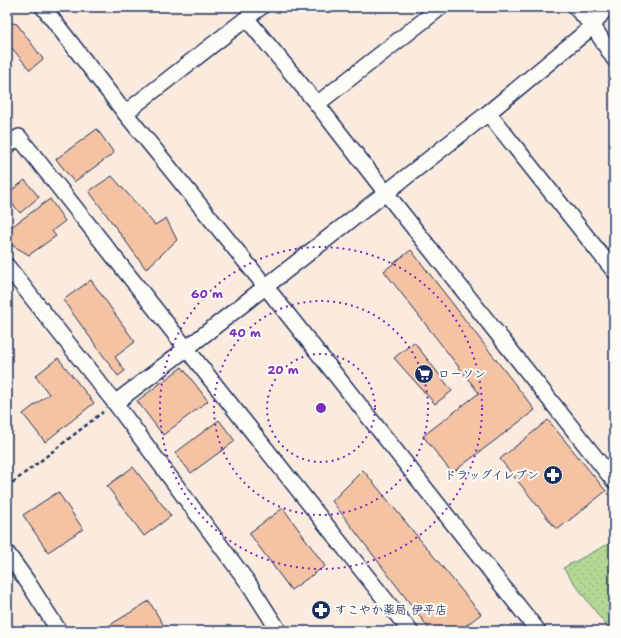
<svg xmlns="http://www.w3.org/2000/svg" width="621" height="638" font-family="'Shantell Sans','Klee One',sans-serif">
<defs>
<pattern id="park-dots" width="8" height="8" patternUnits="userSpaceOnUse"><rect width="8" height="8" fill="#b3d893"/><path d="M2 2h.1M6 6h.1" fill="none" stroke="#99ba81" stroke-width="1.8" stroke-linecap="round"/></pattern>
</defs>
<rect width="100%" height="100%" fill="#faebde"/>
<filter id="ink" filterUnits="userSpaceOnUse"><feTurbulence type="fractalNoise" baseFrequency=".025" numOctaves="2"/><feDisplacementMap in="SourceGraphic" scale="8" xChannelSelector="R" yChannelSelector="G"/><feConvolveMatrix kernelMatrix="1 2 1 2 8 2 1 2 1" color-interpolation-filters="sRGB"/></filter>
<g filter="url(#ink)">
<path fill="url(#park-dots)" stroke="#678478" d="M 614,541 L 614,631 L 610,631 L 563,568 Z"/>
<g fill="#f4c3a4" stroke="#1b2f5e">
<path d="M 7,22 L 17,24 L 43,59 L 30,70 L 7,42 Z"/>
<path d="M 97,129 L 114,153 L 74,182 L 56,159 Z"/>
<path d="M 112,176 L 155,225 L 166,218 L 177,240 L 146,269 L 89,191 Z"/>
<path d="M 25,180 L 39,197 L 20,213 L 7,197 L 7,194 Z"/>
<path d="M 50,199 L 65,221 L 52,231 L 56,236 L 29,255 L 10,244 L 7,230 Z"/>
<path d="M 411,250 L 535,410 L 452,473 L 423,436 L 479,393 L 384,271 Z"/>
<path d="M 91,280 L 135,342 L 115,357 L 125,371 L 118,376 L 63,300 Z"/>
<path d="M 414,342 L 452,391 L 435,404 L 394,358 Z"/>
<path d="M 58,358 L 94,403 L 45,442 L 23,414 L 49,394 L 35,376 Z"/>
<path d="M 182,367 L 208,401 L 163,435 L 137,401 Z"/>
<path d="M 219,420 L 235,441 L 191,473 L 175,453 Z"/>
<path d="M 548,420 L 606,491 L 557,530 L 500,459 Z"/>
<path d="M 133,467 L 171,516 L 144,536 L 107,486 Z"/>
<path d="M 363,470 L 481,614 L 459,631 L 431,631 L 332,501 Z"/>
<path d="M 58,492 L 83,529 L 48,552 L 23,515 Z"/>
<path d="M 283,508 L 325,566 L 291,590 L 249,533 Z"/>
<path d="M 149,601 L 167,631 L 103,631 L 102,630 Z"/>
</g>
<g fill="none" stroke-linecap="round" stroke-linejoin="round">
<defs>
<g id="minor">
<path d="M 43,7 L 125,113 L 266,287 L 538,631"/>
<path d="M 575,7 L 593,26 L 614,59"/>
<path d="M 247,19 L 317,104 L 386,193 L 614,481"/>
<path d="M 317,104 L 441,7"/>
<path d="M 125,113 L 261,7"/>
<path d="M 488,113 L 614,271"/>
<path d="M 7,146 L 19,137 L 410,631"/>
<path d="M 7,266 L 115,403 L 249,584 L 279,631"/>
<path d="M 115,403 L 187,348 L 488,113 L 593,26 L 606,7"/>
<path d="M 7,553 L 27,581 L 59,631"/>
</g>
</defs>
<use href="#minor" stroke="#1b2f5e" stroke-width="18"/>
<path stroke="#1b2f5e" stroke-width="2.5" stroke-dasharray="4 3" stroke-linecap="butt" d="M 7,487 L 103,412"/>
<use href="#minor" stroke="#fdfcf7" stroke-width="15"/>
</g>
</g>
<g fill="none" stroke="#7b2cbf" stroke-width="2" stroke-dasharray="2 4">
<circle cx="321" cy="408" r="54"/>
<circle cx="321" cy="408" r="107"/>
<circle cx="321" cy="408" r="161"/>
</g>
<defs>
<symbol id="supermarket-disc" viewBox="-11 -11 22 22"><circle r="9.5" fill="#1b2f5e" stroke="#fdfcf7"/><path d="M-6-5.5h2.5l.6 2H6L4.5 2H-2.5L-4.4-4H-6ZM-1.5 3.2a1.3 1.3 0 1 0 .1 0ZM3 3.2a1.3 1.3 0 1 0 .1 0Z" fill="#fff"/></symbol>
<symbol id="pharmacy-disc" viewBox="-11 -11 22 22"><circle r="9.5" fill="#1b2f5e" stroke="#fdfcf7"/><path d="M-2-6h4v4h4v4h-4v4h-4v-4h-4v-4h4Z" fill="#fff"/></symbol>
</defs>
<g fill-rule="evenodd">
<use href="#supermarket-disc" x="413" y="363" width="22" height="22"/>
<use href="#pharmacy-disc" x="542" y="464" width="22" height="22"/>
<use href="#pharmacy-disc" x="310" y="599" width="22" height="22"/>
</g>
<g text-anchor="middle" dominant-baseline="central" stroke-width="4" stroke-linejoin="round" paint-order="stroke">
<g font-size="12" font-weight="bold" fill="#1b2f5e" stroke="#fdfcf7" text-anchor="start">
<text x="438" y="374">ローソン</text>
<text x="539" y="475" text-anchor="end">ドラッグイレブン</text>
<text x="335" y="610">すこやか薬局 伊平店</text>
</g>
</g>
<circle cx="321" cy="408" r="6" fill="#7b2cbf" stroke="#fdfcf7" stroke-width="2"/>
<g font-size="12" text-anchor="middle" font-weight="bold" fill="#7b2cbf" stroke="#fdfcf7" stroke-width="4" stroke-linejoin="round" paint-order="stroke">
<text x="207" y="298">60 m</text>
<text x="245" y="337">40 m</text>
<text x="283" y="374">20 m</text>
</g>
<rect width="621" height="638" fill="none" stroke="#fdfcf7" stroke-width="24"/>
<rect x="12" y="12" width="597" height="614" fill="none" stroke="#1b2f5e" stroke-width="1.5" filter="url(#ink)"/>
</svg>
